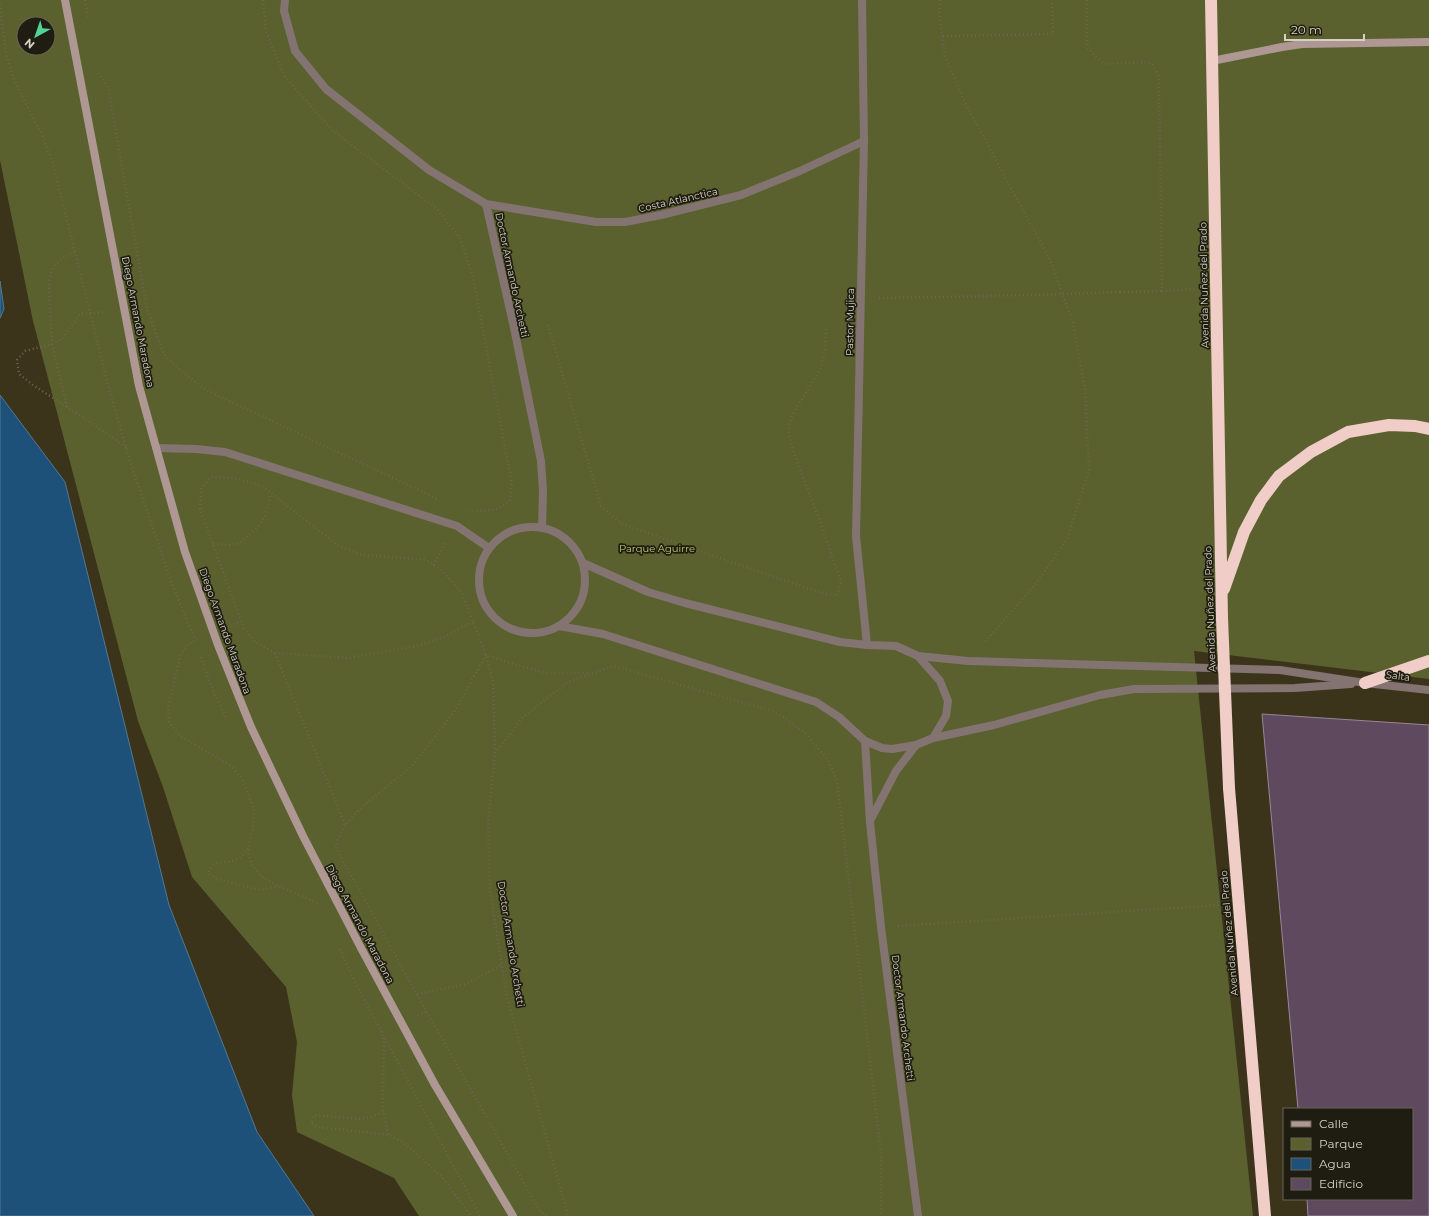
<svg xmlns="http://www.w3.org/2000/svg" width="1429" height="1216" font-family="Montserrat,sans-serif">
<defs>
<filter id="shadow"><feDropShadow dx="3.5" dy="3.5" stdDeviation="0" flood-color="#0009"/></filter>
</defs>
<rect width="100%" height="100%" fill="#3b341b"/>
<path fill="#5a612e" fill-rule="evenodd" d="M 0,0 L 1429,0 L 1429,679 L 1194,651 L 1253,1216 L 419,1216 L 394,1178 L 297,1132 L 292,1095 L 297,1042 L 286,987 L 192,877 L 163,787 L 138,721 L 33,321 L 0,160 ZM 24,24 L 48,24 L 48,48 L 24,48 Z"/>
<g fill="#1d517a" stroke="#547890">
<path d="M 0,281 L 4,309 L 0,318 Z"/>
<path d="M 0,395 L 65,482 L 169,905 L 257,1132 L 314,1216 L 0,1216 Z"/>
</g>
<path fill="#5e4a5e" stroke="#9a8499" filter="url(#shadow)" d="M 1262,714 L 1429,725 L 1429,1216 L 1308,1216 L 1307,1199 L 1412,1199 L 1412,1109 L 1298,1109 Z"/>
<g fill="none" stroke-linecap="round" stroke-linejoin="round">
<g stroke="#6c6650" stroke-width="2.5" stroke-dasharray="1 3" stroke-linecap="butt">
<path d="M 85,0 L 88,17"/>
<path d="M 263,0 L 266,32 L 285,77 L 333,131 L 437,209 L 460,238 L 473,277 L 512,484 L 510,501 L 497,509 L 468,512"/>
<path d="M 940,0 L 939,11 L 945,55 L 963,99 L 1050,260 L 1072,320 L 1085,388 L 1089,470 L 1067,539 L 1035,585 L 983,644"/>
<path d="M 1087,0 L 1087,47 L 1096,57 L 1104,64 L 1147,62 L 1153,65 L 1159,77 L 1162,291 L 1197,289"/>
<path d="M 0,4 L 6,55 L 15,82 L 42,135 L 53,164 L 109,389 L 130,461 L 172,584 L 195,639"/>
<path d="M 943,36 L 1053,34 L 1052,0"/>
<path d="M 98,73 L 108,87 L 147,308 L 164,355 L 181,371 L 206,390 L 438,499"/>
<path d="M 1120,292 L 1162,291"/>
<path d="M 879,298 L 1035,295"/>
<path d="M 107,312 L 80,314 L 62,339 L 52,344 L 25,351 L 17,360 L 19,374 L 33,385 L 93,424 L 127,448"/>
<path d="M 548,325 L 601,506 L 622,524 L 812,590 L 837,596 L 841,582 L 821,524 L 794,453 L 789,436 L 789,424 L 793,414 L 821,368 L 825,348 L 826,327"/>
<path d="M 67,407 L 52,344 L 49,284 C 50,265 59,260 75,251"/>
<path d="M 213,544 L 229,545 L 240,543 L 257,528 L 265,516 L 271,493"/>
<path d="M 433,565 L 447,541"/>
<path d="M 473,622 L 444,637 L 417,646 L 348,658 L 275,653 L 255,642 L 244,629 L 200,509 L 201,489 L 211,477 L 234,478 L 262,486 L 339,546 L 362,555 L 426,560 L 441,570 L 461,591 L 486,655 L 493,681 L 495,754 L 488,820 L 490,891 L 507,997 L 568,1216"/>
<path d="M 230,626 L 241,621"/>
<path d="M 198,639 L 188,644 L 181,654 L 168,707 L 169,722 L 179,735 L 232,767 L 242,779 L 254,809 L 253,826 L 248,853 L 252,865 L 262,877 L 279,886 L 317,903"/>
<path d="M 275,653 L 345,825 L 362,807 L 412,766 L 456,709 L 486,655 L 523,667 L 546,673 L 590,673"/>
<path d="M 201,657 L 214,694 L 227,719"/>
<path d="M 495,753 L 524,716 L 568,682 L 614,666 L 776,712 L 805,733 L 828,760 L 837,781 L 881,1153 L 881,1216"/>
<path d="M 345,825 L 338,840 L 336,848 L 426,1011 L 540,1211 L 547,1216"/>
<path d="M 248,848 C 245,851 243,856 240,858 C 225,866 216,856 208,873 L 217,879 L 260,890 L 279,886"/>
<path d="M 898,926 L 1220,905"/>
<path d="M 340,949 L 356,984 L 480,1216"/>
<path d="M 417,994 L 467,984 L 502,965"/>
<path d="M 418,1016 L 426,1011"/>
<path d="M 384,1038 L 383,1112 L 389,1135"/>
<path d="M 383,1112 L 370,1117 L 360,1119 L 314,1115 L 311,1123 L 318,1127 L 389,1135 L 404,1143 L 442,1177 L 471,1216"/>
</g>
<g stroke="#837472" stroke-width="8">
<path d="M 285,0 L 284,11 L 295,51 L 326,89 L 429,170 L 486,204 L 596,222 L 625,222 L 661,215 L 741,195 L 800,171 L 864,141"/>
<path d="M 862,0 L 864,141 L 856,536 L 867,645"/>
<path d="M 486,204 L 513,323 L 541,461 L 543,491 L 542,528"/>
<path d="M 157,448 L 196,449 L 225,452 L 457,526 L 489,548"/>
<circle cx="532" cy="580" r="53"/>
<path d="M 559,626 L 603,634 L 816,702 L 839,717 L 865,741 L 882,748 L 892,749 L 916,745 L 933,738 L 946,716 L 948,701 L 940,681 L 918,656 L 896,646 L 867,645 L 840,642 L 685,603 L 648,592 L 583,563"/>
<path d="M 918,656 L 968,661 L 1280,670 L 1365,683 L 1429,690"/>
<path d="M 933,738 L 994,725 L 1100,695 L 1134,689 L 1295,688 L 1351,684"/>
<path d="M 865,741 L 870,822 L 881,927 L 918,1216"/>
<path d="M 870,821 L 896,771 L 916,745"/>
</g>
<g stroke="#af9894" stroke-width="8">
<path d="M 65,0 L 139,386 L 185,552 L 218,645 L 251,727 L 303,836 L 361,948 L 435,1085 L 513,1216"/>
<path d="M 1212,61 L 1282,47 L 1302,44 L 1429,42"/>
</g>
<g stroke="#f0cdc6" stroke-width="12">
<path d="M 1211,0 L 1222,618"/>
<path d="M 1224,589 L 1244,532 L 1261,500 L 1279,476 L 1311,452 L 1348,432 L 1389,425 L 1415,426 L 1429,429"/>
<path d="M 1365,683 L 1429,661"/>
<path d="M 1229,788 L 1265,1216"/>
</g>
<path stroke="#6c6650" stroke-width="2.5" stroke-dasharray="1 3" stroke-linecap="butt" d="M 1035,295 L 1120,292"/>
<path stroke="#f0cdc6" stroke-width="12" d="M 1222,618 L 1229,788"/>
</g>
<g text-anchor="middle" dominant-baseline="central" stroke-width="3.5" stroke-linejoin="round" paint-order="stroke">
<g font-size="10" fill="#d6d2c3" stroke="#1f1c11">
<text transform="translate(678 200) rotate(-13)">Costa Atlanctica</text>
<text transform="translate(512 275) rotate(78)">Doctor Armando Archetti</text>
<text transform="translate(1204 285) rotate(-91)">Avenida Nuñez del Prado</text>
<text transform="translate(138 322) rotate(79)">Diego Armando Maradona</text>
<text transform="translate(850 322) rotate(-89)">Pastor Mujica</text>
<text transform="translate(1210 609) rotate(-92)">Avenida Nuñez del Prado</text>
<text transform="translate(225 631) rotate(70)">Diego Armando Maradona</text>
<text transform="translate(1398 676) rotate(7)">Salta</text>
<text transform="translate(360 924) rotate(62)">Diego Armando Maradona</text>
<text transform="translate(1229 933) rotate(-95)">Avenida Nuñez del Prado</text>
<text transform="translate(511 944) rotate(81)">Doctor Armando Archetti</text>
<text transform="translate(903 1018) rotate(83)">Doctor Armando Archetti</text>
</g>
<g font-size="10" fill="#c0ce72" stroke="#1f1c11">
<text x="657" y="548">Parque Aguirre</text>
</g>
</g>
<rect x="1283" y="1108" width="130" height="92" fill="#1f1c11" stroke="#686558"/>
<rect x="1291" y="1121" width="20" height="6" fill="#af9894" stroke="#686558"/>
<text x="1319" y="1128" font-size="12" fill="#d6d2c3">Calle</text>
<rect x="1291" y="1138" width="20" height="12" fill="#5a612e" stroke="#686558"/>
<text x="1319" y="1148" font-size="12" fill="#d6d2c3">Parque</text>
<rect x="1291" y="1158" width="20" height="12" fill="#1d517a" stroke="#686558"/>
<text x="1319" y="1168" font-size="12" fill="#d6d2c3">Agua</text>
<rect x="1291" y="1178" width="20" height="12" fill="#5e4a5e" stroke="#686558"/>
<text x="1319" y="1188" font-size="12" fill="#d6d2c3">Edificio</text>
<g transform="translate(36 36) rotate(220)"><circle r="19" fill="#1f1c11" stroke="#686558"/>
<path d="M0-3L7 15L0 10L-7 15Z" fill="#53d397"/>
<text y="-6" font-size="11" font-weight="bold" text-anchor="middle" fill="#d6d2c3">N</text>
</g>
<path d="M1285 34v6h79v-6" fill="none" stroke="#d6d2c3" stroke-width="2"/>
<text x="1291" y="34" font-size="12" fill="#d6d2c3" stroke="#1f1c11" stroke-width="3" paint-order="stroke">20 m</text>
</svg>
